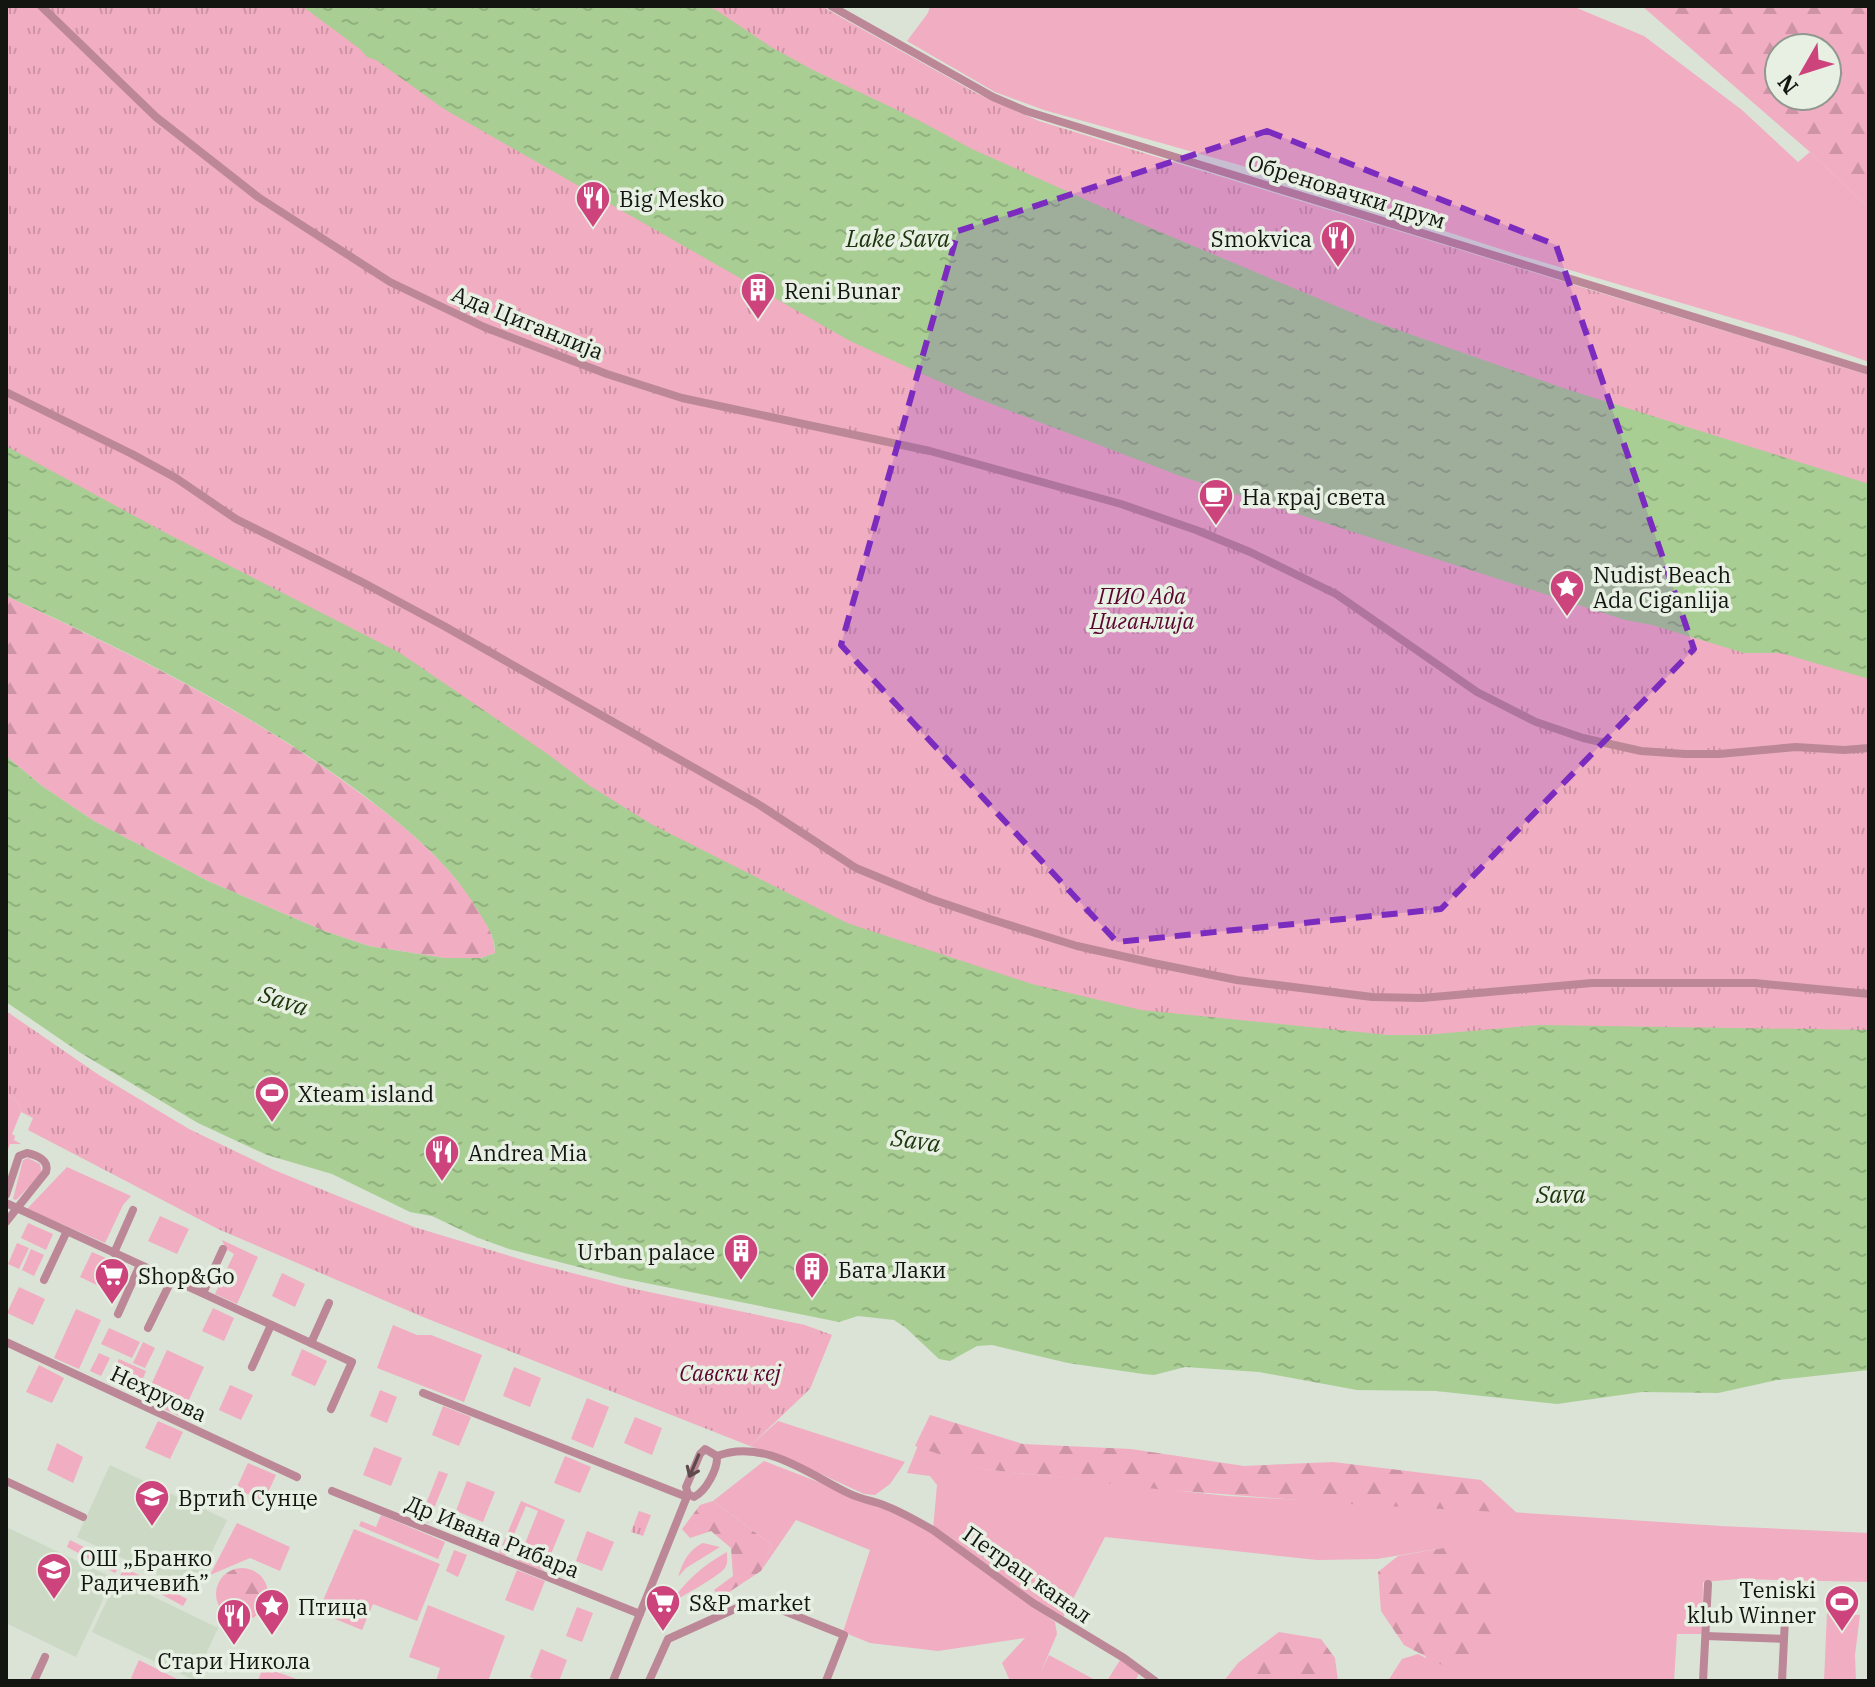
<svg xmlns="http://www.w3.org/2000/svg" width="1875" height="1687" font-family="'IBM Plex Serif',serif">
<defs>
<pattern id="forest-firs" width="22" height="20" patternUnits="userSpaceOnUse" patternTransform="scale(2)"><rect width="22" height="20" fill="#f1adc2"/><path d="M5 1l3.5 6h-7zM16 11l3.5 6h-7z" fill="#ce94a6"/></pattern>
<pattern id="park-tufts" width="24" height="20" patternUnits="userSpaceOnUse" patternTransform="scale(2)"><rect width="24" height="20" fill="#f1adc2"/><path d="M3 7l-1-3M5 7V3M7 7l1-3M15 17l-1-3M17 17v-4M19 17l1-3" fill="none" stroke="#ce94a6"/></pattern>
<pattern id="water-ripples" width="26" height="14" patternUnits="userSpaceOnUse" patternTransform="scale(2)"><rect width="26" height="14" fill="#a8ce93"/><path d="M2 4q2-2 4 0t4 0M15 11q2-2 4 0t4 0" fill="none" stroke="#90b07e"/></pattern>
</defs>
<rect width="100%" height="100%" fill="#dae3d6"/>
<g fill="#cbd9c5">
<path d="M 110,1465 L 227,1520 L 193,1591 L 77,1537 Z"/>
<path d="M 6,1527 L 113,1578 L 76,1657 L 6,1623 Z"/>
<path d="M 117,1579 L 218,1628 L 194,1680 L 92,1632 Z"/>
</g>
<g fill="#f1adc2">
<path d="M 930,6 L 1572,6 L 1644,36 L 1742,110 L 1798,162 L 1810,152 L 1869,208 L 1869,362 L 1794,336 L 1522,256 L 1243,166 L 1044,110 L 995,92 L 907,41 L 928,13 Z"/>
<path d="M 6,1094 L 18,1102 L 21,1112 L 12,1134 L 15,1136 L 14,1140 L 21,1144 L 10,1144 L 6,1155 Z"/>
<path d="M 28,1158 L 40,1164 L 42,1174 L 16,1200 L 13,1199 L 23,1160 Z"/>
<path d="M 67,1167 L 131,1196 L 123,1205 L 105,1243 L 27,1209 Z"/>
<path d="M 160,1216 L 189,1229 L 177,1254 L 148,1241 Z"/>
<path d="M 28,1223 L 53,1234 L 46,1250 L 21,1238 Z"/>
<path d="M 222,1240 L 258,1257 L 237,1304 L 215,1294 L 234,1254 L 226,1249 Z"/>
<path d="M 17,1243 L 29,1248 L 19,1269 L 8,1264 Z"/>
<path d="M 31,1249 L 44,1255 L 34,1276 L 22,1270 Z"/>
<path d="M 92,1252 L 115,1262 L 103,1288 L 80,1277 Z"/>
<path d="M 282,1273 L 305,1284 L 295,1307 L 272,1296 Z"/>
<path d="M 19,1287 L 45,1299 L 33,1325 L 7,1313 Z"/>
<path d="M 213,1308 L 234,1318 L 224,1341 L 202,1331 Z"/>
<path d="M 76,1309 L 101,1320 L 79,1369 L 54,1358 Z"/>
<path d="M 393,1325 L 417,1335 L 431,1335 L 482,1355 L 464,1402 L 377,1368 Z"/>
<path d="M 109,1328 L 140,1342 L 132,1358 L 101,1344 Z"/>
<path d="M 143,1342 L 155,1348 L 145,1368 L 133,1363 Z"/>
<path d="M 302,1349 L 327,1361 L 315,1386 L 291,1375 Z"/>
<path d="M 167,1350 L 204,1367 L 181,1417 L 144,1400 Z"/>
<path d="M 99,1353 L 110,1358 L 101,1376 L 90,1371 Z"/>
<path d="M 119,1359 L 146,1371 L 139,1388 L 111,1375 Z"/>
<path d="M 39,1365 L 64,1378 L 52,1403 L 26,1392 Z"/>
<path d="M 514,1367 L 541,1378 L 530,1407 L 503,1396 Z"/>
<path d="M 230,1385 L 253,1395 L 241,1420 L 219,1410 Z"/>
<path d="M 380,1390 L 397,1397 L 387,1423 L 370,1416 Z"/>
<path d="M 587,1398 L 609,1407 L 593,1448 L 571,1439 Z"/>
<path d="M 443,1406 L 471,1417 L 459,1446 L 432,1435 Z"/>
<path d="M 635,1417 L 662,1428 L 652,1455 L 624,1443 Z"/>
<path d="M 158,1421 L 183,1432 L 170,1459 L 145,1448 Z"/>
<path d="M 778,1421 L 905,1462 L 890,1484 L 875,1495 L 864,1494 L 791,1460 L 750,1446 Z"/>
<path d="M 57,1443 L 83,1457 L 73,1483 L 47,1470 Z"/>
<path d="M 919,1443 L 983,1469 L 1227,1496 L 1435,1507 L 1721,1526 L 1869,1533 L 1869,1582 L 1738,1579 L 1703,1582 L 1702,1634 L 1677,1634 L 1674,1681 L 1388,1681 L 1402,1659 L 1418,1654 L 1426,1658 L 1443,1548 L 1377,1559 L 1317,1560 L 1105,1537 L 1061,1622 L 933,1530 L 937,1485 L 930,1476 L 907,1473 Z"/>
<path d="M 374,1447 L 402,1458 L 391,1486 L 363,1475 Z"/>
<path d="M 565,1456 L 591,1467 L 580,1493 L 554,1483 Z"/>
<path d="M 764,1461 L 917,1520 L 1055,1622 L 1057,1634 L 1040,1674 L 1049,1655 L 1097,1681 L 1010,1681 L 1002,1663 L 1025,1638 L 938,1651 L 870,1643 L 843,1632 L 870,1550 L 796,1520 L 761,1571 L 772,1545 L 713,1501 Z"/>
<path d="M 248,1463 L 276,1475 L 264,1501 L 236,1489 Z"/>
<path d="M 439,1471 L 448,1474 L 428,1523 L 420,1519 Z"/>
<path d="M 467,1481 L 495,1492 L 483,1522 L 456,1511 Z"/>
<path d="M 521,1501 L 565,1520 L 544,1571 L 518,1561 L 538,1511 L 526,1506 L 505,1556 L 499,1553 Z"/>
<path d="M 381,1515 L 445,1542 L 438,1559 L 359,1526 L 361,1521 L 376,1527 Z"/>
<path d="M 237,1523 L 290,1547 L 280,1571 L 250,1558 L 210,1575 Z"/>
<path d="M 354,1529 L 440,1564 L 417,1621 L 373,1604 L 362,1630 L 318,1612 Z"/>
<path d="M 587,1531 L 614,1542 L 602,1571 L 576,1561 Z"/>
<path d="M 70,1540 L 120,1565 L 115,1573 L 67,1547 Z"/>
<path d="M 703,1543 L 720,1547 L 686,1568 L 678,1577 C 683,1562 688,1550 703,1543 Z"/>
<path d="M 454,1550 L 467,1555 L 458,1577 L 446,1571 Z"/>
<path d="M 727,1552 C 727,1557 728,1562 726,1566 C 723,1575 681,1596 670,1604 C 685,1581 702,1566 727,1552 Z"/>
<path d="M 124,1568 L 154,1582 L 149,1591 L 120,1576 Z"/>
<path d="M 517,1570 L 545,1581 L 533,1611 L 505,1600 Z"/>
<path d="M 158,1584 L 187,1599 L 183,1606 L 155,1591 Z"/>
<path d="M 428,1605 L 505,1636 L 488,1681 L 436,1681 L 440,1668 L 409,1657 Z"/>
<path d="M 577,1607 L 593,1613 L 582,1642 L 566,1636 Z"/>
<path d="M 1827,1613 L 1860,1615 L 1855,1655 L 1856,1681 L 1824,1681 Z"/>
<path d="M 541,1649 L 567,1660 L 559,1681 L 539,1681 L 530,1677 Z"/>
<path d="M 1122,1657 L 1141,1670 L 1135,1681 L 1107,1681 Z"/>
<path d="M 139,1660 L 181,1681 L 137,1681 L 131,1678 Z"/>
<path d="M 263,1667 L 302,1681 L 258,1681 Z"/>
</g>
<g fill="url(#forest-firs)" fill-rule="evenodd">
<path d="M 1642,6 L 1869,6 L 1869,208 L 1810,152 ZM 1827,48 L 1827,96 L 1779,96 L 1779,48 Z"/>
<path d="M 6,596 C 130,653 252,712 361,794 C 399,822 435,851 464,889 C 478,908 494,929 495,953 L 481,958 L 444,958 L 369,946 L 324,931 L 208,881 L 94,821 L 42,786 L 6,756 Z"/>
<path d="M 930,1415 L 1023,1444 L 1131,1449 L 1244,1466 L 1333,1462 L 1481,1480 L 1517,1513 L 1349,1504 L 1157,1489 L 983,1469 L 915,1446 Z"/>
<path d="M 713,1501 L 772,1545 L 761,1571 L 720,1598 L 714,1590 L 733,1576 L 731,1548 L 711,1531 L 690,1538 L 682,1529 L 700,1505 Z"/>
<path d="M 1443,1548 L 1473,1550 L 1500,1586 L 1497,1643 L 1480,1663 L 1463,1666 L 1442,1665 L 1404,1645 L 1381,1611 L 1378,1572 L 1398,1556 Z"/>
<circle cx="242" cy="1594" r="26"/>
<path d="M 1279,1632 L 1321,1639 L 1335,1658 L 1338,1681 L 1224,1681 L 1238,1663 Z"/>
</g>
<g fill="url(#park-tufts)">
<path d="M 6,6 L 821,6 L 976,93 L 1039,121 L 1869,375 L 1869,1066 L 1530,1070 L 868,977 L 6,476 Z"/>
<path d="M 6,1011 L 99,1075 L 189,1129 L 274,1170 L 414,1227 L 533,1263 L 635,1289 L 805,1325 L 832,1335 L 810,1389 L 750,1446 L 423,1317 L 218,1229 L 28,1130 L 33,1118 L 21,1112 L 18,1102 L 6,1094 Z"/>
<path d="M 639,1511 L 651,1515 L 643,1536 L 631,1532 Z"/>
</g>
<g fill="url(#water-ripples)">
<path d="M 302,6 L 705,6 L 716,10 L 771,47 L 813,70 L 918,120 L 972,149 L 1120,215 L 1367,319 L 1566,389 L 1869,484 L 1869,679 L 1781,653 L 1744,653 L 1652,625 L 1625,620 L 1180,476 L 971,396 L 850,341 L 444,109 L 376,60 L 367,57 L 360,49 Z"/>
<path d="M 6,446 L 162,531 L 400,653 L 549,755 L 590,786 L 651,824 L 847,923 L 1032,984 L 1141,1010 L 1388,1035 L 1424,1035 L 1539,1025 L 1869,1030 L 1869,1370 L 1777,1380 L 1718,1393 L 1642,1392 L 1557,1404 L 1436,1391 L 1357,1390 L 1259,1372 L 1230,1370 L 1185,1367 L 1154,1375 L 1143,1374 L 1068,1363 L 992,1345 L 977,1346 L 950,1361 L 939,1359 L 906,1328 L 894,1320 L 858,1316 L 839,1322 L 834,1321 L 621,1278 L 509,1249 L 476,1237 L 432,1216 L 410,1212 L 332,1174 L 267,1155 L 198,1123 L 79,1052 L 6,1002 L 6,756 L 42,786 L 94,821 L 208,881 L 324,931 L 369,946 L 444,958 L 481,958 L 495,953 C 495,935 486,924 477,909 C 449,862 405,827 362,794 C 252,712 130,652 6,596 Z"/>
</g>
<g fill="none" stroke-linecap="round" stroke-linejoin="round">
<g stroke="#bc8898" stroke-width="8">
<path d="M 41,6 L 156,117 L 258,197 L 390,282 L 484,327 L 607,374 L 682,398 L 930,451 L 1121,504 L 1196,530 L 1250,552 L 1336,594 L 1477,692 L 1536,722 L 1583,738 L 1641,751 L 1685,754 L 1719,754 L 1796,747 L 1844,750 L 1869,748"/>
<path d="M 831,6 L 993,97 L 1026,111 L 1869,371"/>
<path d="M 6,392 L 132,454 L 176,478 L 236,519 L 362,582 L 444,626 L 758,804 L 856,868 L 931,899 L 990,919 L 1077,946 L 1153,963 L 1237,980 L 1372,997 L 1422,998 L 1592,983 L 1755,983 L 1869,994"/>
<path d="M 6,1195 L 19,1156 L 27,1153 C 36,1155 50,1160 46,1172 L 6,1222"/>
<path d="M 6,1203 L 352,1362 L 331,1409"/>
<path d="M 114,1253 L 133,1210"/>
<path d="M 44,1280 L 67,1231"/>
<path d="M 203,1293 L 223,1249"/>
<path d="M 118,1314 L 140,1265"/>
<path d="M 148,1328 L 172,1279"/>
<path d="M 6,1342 L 297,1477"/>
<path d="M 311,1343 L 329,1303"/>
<path d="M 252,1367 L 271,1325"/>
<path d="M 423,1393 L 687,1497"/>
<path d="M 717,1456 C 763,1438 809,1474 848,1493 C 858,1498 868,1500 878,1503 C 897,1509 915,1520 933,1530 L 1033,1603 L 1124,1658 L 1155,1681"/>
<path d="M 6,1481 L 83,1517"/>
<path d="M 332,1491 L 640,1614"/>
<path d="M 1706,1636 L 1784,1639"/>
<path d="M 34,1681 L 45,1657"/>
<path d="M 613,1681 L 688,1494 L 686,1487 L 700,1454 L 705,1449 L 717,1456 C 718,1469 706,1491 694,1497 L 688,1494"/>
<path d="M 649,1681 L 668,1639 L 748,1603 L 759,1601 L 844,1635 L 826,1681"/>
<path d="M 1703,1681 L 1708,1584"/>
<path d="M 1782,1681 L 1785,1618"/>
</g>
</g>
<defs><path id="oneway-shaft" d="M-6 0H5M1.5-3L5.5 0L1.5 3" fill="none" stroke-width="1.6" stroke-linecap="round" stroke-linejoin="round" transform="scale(2)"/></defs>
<use stroke="#5e494d" href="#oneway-shaft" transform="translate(694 1466) rotate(113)"/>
<path fill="#7b2cbf" fill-opacity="0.2" stroke="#7b2cbf" stroke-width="6" stroke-dasharray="16 10" stroke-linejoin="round" d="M 1267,131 L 1556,245 L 1694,649 L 1441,909 L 1117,942 L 841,645 L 958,231 Z"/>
<defs>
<symbol id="restaurant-pin" viewBox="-11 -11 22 30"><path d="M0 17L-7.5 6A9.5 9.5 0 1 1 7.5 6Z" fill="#cd447d" stroke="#e7f0e3"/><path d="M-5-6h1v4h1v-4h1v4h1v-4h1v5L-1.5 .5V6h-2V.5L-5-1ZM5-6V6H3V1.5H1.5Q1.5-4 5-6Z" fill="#fff"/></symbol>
<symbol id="building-pin" viewBox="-11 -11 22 30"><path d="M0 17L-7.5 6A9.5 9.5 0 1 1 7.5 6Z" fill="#cd447d" stroke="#e7f0e3"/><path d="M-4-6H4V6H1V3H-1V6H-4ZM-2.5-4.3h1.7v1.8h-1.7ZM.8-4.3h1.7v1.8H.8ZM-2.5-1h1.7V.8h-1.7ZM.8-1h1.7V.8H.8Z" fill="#fff"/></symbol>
<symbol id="cafe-pin" viewBox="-11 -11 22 30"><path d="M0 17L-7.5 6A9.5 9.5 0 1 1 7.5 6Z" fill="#cd447d" stroke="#e7f0e3"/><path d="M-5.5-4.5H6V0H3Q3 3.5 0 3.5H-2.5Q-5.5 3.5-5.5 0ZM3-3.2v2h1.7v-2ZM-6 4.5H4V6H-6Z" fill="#fff"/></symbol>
<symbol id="sight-pin" viewBox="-11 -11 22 30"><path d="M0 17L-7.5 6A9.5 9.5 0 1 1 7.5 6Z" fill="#cd447d" stroke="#e7f0e3"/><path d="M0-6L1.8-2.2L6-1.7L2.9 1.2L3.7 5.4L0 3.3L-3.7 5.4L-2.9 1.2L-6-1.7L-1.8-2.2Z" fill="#fff"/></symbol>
<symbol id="stadium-pin" viewBox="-11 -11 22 30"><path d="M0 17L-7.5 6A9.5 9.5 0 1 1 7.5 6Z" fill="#cd447d" stroke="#e7f0e3"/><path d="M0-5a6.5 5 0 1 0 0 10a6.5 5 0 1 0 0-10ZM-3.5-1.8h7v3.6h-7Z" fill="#fff"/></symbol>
<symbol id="supermarket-pin" viewBox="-11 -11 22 30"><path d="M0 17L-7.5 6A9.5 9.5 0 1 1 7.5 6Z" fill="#cd447d" stroke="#e7f0e3"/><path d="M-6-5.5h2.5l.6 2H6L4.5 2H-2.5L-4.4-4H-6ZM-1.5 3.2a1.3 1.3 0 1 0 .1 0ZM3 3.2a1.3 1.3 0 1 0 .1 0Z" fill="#fff"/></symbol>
<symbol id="school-pin" viewBox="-11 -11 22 30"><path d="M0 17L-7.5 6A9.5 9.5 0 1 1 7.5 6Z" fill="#cd447d" stroke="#e7f0e3"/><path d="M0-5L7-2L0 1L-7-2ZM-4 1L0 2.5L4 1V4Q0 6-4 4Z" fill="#fff"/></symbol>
</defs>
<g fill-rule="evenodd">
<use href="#restaurant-pin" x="573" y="178" width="40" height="54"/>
<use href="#restaurant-pin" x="1318" y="218" width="40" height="54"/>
<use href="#building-pin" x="738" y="270" width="40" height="54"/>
<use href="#cafe-pin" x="1196" y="476" width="40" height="54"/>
<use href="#sight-pin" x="1547" y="567" width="40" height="54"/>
<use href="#stadium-pin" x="252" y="1073" width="40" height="54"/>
<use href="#restaurant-pin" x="422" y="1132" width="40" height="54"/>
<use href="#building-pin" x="721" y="1231" width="40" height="54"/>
<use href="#building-pin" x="792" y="1249" width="40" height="54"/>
<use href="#supermarket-pin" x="92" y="1255" width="40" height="54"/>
<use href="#school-pin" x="132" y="1477" width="40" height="54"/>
<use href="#school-pin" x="34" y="1550" width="40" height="54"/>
<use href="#supermarket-pin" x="643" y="1582" width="40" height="54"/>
<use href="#stadium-pin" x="1822" y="1582" width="40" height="54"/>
<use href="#sight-pin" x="252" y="1586" width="40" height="54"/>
<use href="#restaurant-pin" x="214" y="1596" width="40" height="54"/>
</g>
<g text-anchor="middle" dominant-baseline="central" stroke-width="7" stroke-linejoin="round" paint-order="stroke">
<g font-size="22" fill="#121510" stroke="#e7f0e3">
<text transform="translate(1347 191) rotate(17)">Обреновачки друм</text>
<text transform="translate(528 322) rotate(22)">Ада Циганлија</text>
<text transform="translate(159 1393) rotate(25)">Нехруова</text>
<text transform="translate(493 1536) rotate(22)">Др Ивана Рибара</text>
<text transform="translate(1028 1574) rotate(35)">Петрац канал</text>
</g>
<g font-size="22" fill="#121510" stroke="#e7f0e3" text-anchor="start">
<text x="619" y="198">Big Mesko</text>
<text x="1312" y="238" text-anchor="end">Smokvica</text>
<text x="784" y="290">Reni Bunar</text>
<text x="1242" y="496">На крај света</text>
<text x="1593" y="574">Nudist Beach<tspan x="1593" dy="25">Ada Ciganlija</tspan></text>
<text x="298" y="1093">Xteam island</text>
<text x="468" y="1152">Andrea Mia</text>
<text x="715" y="1251" text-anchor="end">Urban palace</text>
<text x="838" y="1269">Бата Лаки</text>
<text x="138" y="1275">Shop&amp;Go</text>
<text x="178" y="1497">Вртић Сунце</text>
<text x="80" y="1557">ОШ „Бранко<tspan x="80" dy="25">Радичевић”</tspan></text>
<text x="1816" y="1589" text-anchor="end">Teniski<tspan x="1816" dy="25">klub Winner</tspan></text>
<text x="689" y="1602">S&amp;P market</text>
<text x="298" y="1606">Птица</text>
<text x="234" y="1660" text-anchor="middle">Стари Никола</text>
</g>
<g font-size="22" font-style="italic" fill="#5a042f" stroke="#e7f0e3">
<text x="1142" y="595">ПИО Ада<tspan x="1142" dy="25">Циганлија</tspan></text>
<text x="730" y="1372">Савски кеј</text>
</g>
<g font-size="24" font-style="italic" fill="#1c350c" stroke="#e7f0e3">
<text x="898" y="238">Lake Sava</text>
<text transform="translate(284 1000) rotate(18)">Sava</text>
<text transform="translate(916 1140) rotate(8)">Sava</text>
<text x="1561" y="1194">Sava</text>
</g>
</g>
<rect width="1875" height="1687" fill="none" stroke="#121510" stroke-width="16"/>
<g transform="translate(1803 72) rotate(231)"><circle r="38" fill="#e7f0e3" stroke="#92988f" stroke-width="2"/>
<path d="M0-6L14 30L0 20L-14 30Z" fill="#cd447d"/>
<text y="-12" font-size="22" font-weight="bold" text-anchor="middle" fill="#121510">N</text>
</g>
</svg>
